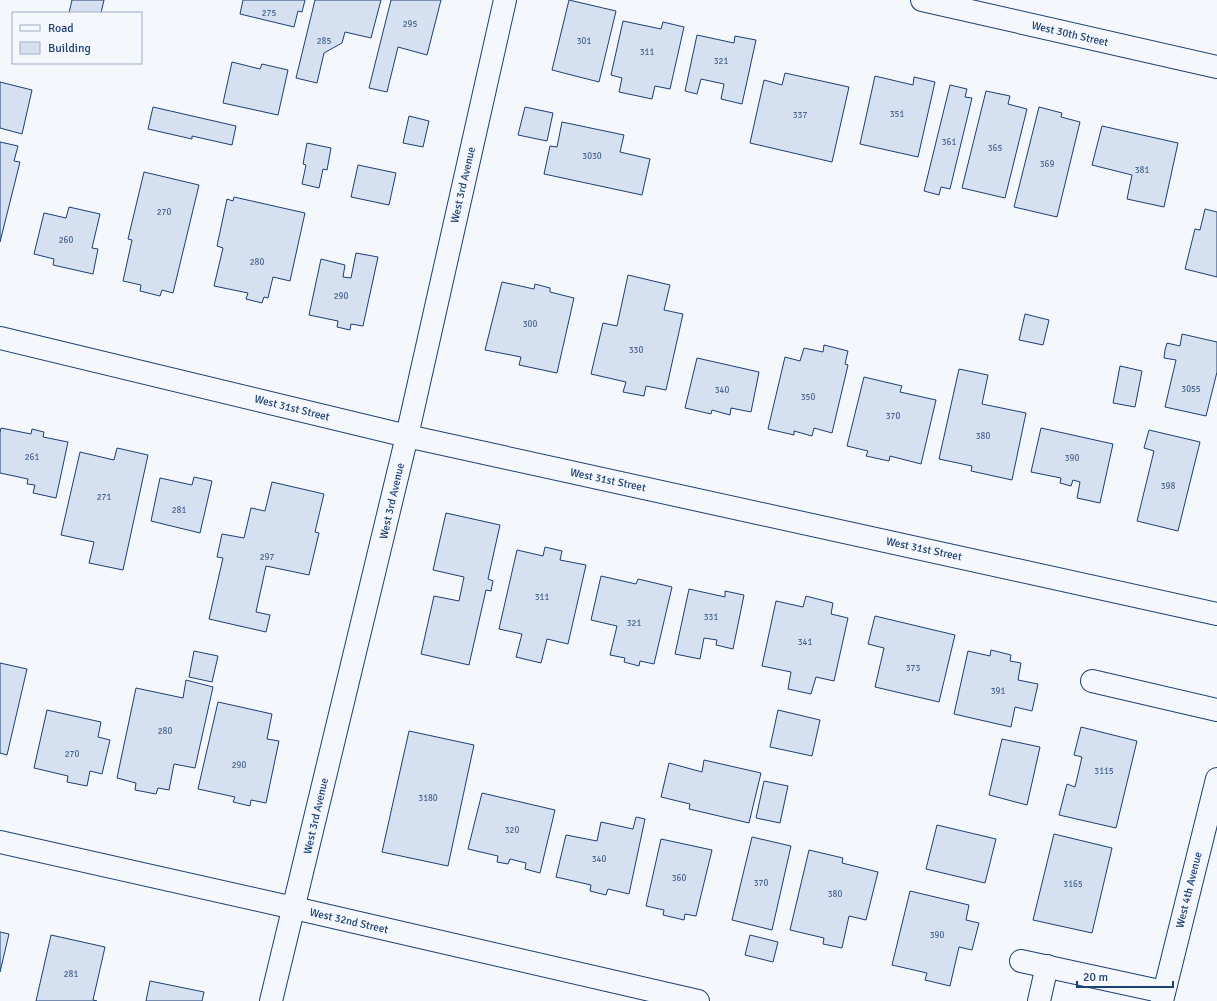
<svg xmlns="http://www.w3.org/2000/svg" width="1217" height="1001" font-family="Signika,sans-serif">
<rect width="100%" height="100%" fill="#f4f7fb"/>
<g fill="#d5e0f0" stroke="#1d3f73">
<path d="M 72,0 L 104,0 L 101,13 L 69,13 Z"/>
<path d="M 243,0 L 305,0 L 302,12 L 298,11 L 294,27 L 240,14 Z"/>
<path d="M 315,0 L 381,0 L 371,38 L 345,32 L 342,43 L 324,53 L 317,83 L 296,78 Z"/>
<path d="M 391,0 L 441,0 L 427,55 L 398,47 L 387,92 L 369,88 Z"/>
<path d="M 569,0 L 616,11 L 599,82 L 552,70 Z"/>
<path d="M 623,21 L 661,29 L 663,22 L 684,27 L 670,89 L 655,86 L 652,99 L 619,92 L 622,78 L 611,75 Z"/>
<path d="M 697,35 L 734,43 L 735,36 L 756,40 L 742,104 L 721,99 L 724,84 L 701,79 L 697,94 L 685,91 Z"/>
<path d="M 232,62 L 260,69 L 262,64 L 288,70 L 278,115 L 223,103 Z"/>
<path d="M 785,73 L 849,87 L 832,162 L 750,143 L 764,80 L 782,85 Z"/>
<path d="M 875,76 L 913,85 L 914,77 L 935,82 L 918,157 L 860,144 Z"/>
<path d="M 0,82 L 32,90 L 22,134 L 0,128 Z"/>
<path d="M 950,85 L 967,89 L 965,97 L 972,98 L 950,189 L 941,187 L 939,195 L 924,191 Z"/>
<path d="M 986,91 L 1010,96 L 1008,104 L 1027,109 L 1005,198 L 962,188 Z"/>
<path d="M 153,107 L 236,126 L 232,145 L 192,136 L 192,139 L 148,129 Z"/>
<path d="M 525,107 L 553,113 L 547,141 L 518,135 Z"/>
<path d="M 1039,107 L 1062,113 L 1061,117 L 1080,122 L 1057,217 L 1014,207 Z"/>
<path d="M 409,116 L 429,121 L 423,147 L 403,143 Z"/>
<path d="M 562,122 L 624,135 L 620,152 L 650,159 L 642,195 L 544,174 L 550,146 L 557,147 Z"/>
<path d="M 1102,126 L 1178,143 L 1164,207 L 1127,199 L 1132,175 L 1092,165 Z"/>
<path d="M 0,142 L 18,146 L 14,161 L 20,162 L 0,242 Z"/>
<path d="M 307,143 L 331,148 L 327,170 L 323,169 L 319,188 L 302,184 L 306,165 L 303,164 Z"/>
<path d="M 358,165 L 396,173 L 389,205 L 351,197 Z"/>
<path d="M 144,172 L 199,185 L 173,293 L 162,290 L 160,296 L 140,291 L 141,285 L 123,281 L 132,240 L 128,239 Z"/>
<path d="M 234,197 L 305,213 L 290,281 L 273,277 L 268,298 L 264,297 L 262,303 L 246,299 L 248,293 L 214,286 L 223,248 L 217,246 L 227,199 L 233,201 Z"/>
<path d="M 69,207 L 100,214 L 92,248 L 98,249 L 93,274 L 53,265 L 54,259 L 34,254 L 44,213 L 66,218 Z"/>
<path d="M 1205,209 L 1217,212 L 1217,277 L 1185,269 L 1195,229 L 1200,230 Z"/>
<path d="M 356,253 L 378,257 L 363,326 L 351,324 L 350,330 L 337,327 L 338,321 L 309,315 L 321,259 L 345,265 L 343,277 L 351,278 Z"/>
<path d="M 628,275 L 670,285 L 664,310 L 683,314 L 666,390 L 646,386 L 644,396 L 623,392 L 626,382 L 591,374 L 603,323 L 617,326 Z"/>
<path d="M 502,282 L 534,289 L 535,284 L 550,288 L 550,292 L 574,298 L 557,373 L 519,365 L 521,357 L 485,350 Z"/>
<path d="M 1025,314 L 1049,320 L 1043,345 L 1019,340 Z"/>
<path d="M 1182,334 L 1217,342 L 1217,372 L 1206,416 L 1165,407 L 1176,360 L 1164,358 L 1165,350 L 1167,343 L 1180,346 Z"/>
<path d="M 824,345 L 848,351 L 845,364 L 848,365 L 832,433 L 814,428 L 812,436 L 794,431 L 794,435 L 768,429 L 785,357 L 800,361 L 804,348 L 823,352 Z"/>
<path d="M 697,358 L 759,372 L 751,412 L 731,408 L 730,415 L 712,410 L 711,414 L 685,408 Z"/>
<path d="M 1120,366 L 1142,371 L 1135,407 L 1113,403 Z"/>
<path d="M 959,369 L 988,375 L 982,404 L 1026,413 L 1012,480 L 971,471 L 972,466 L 939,459 Z"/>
<path d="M 864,377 L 902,386 L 900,392 L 936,400 L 921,464 L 890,456 L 889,461 L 866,456 L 868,451 L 847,446 Z"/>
<path d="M 1,428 L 31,434 L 32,429 L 44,432 L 43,437 L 68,442 L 56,498 L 33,493 L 35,485 L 27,484 L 28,479 L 0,473 L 0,433 Z"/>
<path d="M 1041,428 L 1113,444 L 1100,503 L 1077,498 L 1080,482 L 1073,480 L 1071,486 L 1060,483 L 1061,478 L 1031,472 Z"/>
<path d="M 1149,430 L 1200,442 L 1178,531 L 1137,521 L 1154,451 L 1144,448 Z"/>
<path d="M 117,448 L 148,455 L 123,570 L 89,563 L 94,542 L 61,535 L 80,452 L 114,460 Z"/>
<path d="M 194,477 L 212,481 L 200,533 L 151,521 L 160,478 L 192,485 Z"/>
<path d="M 272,482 L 324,494 L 315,532 L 319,533 L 309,575 L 266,566 L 256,612 L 270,615 L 266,632 L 209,619 L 223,558 L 217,557 L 222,534 L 244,538 L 251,508 L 265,511 Z"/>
<path d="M 446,513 L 500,525 L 488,579 L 493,581 L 491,591 L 486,590 L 469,665 L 421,654 L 434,596 L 459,601 L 464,577 L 433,570 Z"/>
<path d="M 545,547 L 562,551 L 560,560 L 586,565 L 568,644 L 547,639 L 541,663 L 516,657 L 522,634 L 499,629 L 517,550 L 543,556 Z"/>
<path d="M 601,576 L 636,584 L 638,579 L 672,587 L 654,664 L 640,661 L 639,666 L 624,662 L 625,658 L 610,655 L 617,626 L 591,620 Z"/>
<path d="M 689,589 L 725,597 L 725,591 L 744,595 L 733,649 L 716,645 L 717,640 L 704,638 L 700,659 L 675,654 Z"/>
<path d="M 806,596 L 833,603 L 831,614 L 848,618 L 834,681 L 816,677 L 811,694 L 788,689 L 791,672 L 762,666 L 776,601 L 803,607 Z"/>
<path d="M 875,616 L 955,635 L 939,702 L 875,687 L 884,648 L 868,644 Z"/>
<path d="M 991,650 L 1011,655 L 1010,661 L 1021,663 L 1018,680 L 1038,684 L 1032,711 L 1015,707 L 1011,727 L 954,714 L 968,651 L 990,656 Z"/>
<path d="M 194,651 L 218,656 L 212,682 L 189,677 Z"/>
<path d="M 0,663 L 27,669 L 7,755 L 0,753 Z"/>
<path d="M 186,680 L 213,687 L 195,768 L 174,764 L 169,790 L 158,788 L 156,794 L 135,790 L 136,783 L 117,778 L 136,688 L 183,698 Z"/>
<path d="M 218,702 L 272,714 L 267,739 L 279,741 L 266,803 L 251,800 L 250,806 L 233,802 L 235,797 L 198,789 Z"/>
<path d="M 47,710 L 101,722 L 98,737 L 110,740 L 102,774 L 90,771 L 87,786 L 67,782 L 68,776 L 34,768 Z"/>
<path d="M 778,710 L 820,720 L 812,756 L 770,747 Z"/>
<path d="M 1081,727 L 1137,741 L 1116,828 L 1059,815 L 1067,784 L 1075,787 L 1082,757 L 1074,755 Z"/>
<path d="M 409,731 L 474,745 L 448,866 L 382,852 Z"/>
<path d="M 1002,739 L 1040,747 L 1027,805 L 989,795 Z"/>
<path d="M 704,760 L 761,773 L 749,823 L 689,809 L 690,804 L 661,797 L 669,763 L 702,772 Z"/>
<path d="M 764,781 L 788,786 L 780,823 L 756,818 Z"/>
<path d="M 482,793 L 555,810 L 540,873 L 525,869 L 526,863 L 510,859 L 508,864 L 497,862 L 498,856 L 468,849 Z"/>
<path d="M 636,817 L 645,819 L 629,894 L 608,889 L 606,895 L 590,891 L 591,885 L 556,877 L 566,835 L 597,841 L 601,822 L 633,829 Z"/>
<path d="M 937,825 L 996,839 L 985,883 L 926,869 Z"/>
<path d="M 1054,834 L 1112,848 L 1092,933 L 1033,920 Z"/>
<path d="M 752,837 L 791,846 L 772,930 L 732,920 Z"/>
<path d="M 661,839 L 712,850 L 696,916 L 685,914 L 684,920 L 663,915 L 664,910 L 646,906 Z"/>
<path d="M 809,850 L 843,858 L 842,863 L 878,872 L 866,920 L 849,916 L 842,948 L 823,944 L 824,938 L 790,930 Z"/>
<path d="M 910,891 L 969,905 L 966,920 L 979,923 L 972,950 L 959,947 L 950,986 L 925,980 L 927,973 L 892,965 Z"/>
<path d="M 0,932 L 9,934 L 0,972 Z"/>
<path d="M 51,935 L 105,947 L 93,1000 L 97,1001 L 36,1001 Z"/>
<path d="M 750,935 L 778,942 L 773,962 L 745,955 Z"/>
<path d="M 150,981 L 204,992 L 202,1001 L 146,1001 Z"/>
</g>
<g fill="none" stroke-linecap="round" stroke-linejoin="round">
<defs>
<g id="minor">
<path d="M 922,0 L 1217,67"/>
<path d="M 0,338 L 407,436 L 1217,614"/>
<path d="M 1092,681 L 1217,710"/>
<path d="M 0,842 L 294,908 L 698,1001"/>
<path d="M 1021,961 L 1164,992"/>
<path d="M 271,1001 L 407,436 L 505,0"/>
<path d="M 1039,1001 L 1047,966"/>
</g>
<path id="major" d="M 1162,1001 L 1217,779"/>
</defs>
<use href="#minor" stroke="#1d3f73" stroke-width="24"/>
<use href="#major" stroke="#1d3f73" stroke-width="24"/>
<use href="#minor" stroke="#f4f7fb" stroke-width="22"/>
<use href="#major" stroke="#f4f7fb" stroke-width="22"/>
</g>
<g text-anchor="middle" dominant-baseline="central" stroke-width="3" stroke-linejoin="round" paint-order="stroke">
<g font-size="9" fill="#4b6792">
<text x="269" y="13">275</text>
<text x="410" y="24">295</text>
<text x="324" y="41">285</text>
<text x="584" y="41">301</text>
<text x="647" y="52">311</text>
<text x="721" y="61">321</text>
<text x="897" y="114">351</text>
<text x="800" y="115">337</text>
<text x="949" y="142">361</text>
<text x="995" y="148">365</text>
<text x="592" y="156">3030</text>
<text x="1047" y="164">369</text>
<text x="1142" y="170">381</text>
<text x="164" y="212">270</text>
<text x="66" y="240">260</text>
<text x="257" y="262">280</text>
<text x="341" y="296">290</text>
<text x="530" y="324">300</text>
<text x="636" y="350">330</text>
<text x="1191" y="389">3055</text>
<text x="722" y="390">340</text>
<text x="808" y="397">350</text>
<text x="893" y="416">370</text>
<text x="983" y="436">380</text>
<text x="32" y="457">261</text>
<text x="1072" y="458">390</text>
<text x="1168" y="486">398</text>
<text x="104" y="497">271</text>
<text x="179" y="510">281</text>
<text x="267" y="557">297</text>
<text x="542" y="597">311</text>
<text x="711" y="617">331</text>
<text x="634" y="623">321</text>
<text x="805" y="642">341</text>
<text x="913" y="668">373</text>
<text x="998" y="691">391</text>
<text x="165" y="731">280</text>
<text x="72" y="754">270</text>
<text x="239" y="765">290</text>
<text x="1104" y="771">3115</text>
<text x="428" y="798">3180</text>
<text x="512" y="830">320</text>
<text x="599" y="859">340</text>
<text x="679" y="878">360</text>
<text x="761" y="883">370</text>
<text x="1073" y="884">3165</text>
<text x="835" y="894">380</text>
<text x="937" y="935">390</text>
<text x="71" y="974">281</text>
</g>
<g font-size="11" fill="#1d3f73" stroke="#f4f7fb">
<text transform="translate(1070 34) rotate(13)">West 30th Street</text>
<text transform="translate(463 185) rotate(-77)">West 3rd Avenue</text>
<text transform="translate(292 408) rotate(14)">West 31st Street</text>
<text transform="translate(608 480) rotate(12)">West 31st Street</text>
<text transform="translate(392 501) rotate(-77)">West 3rd Avenue</text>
<text transform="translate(924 549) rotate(12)">West 31st Street</text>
<text transform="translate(316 816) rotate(-77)">West 3rd Avenue</text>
<text transform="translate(1189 890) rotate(-76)">West 4th Avenue</text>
<text transform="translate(349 921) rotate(13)">West 32nd Street</text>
</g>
</g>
<rect x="12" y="12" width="130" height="52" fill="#f4f7fb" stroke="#9eadc5"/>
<rect x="20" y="25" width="20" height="6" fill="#f4f7fb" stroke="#9eadc5"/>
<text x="48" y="32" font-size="12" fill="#1d3f73">Road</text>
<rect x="20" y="42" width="20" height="12" fill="#d5e0f0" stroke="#9eadc5"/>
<text x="48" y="52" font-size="12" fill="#1d3f73">Building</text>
<path d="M1077 981v6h96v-6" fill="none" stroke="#1d3f73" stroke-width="2"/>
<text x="1083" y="981" font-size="12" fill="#1d3f73" stroke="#f4f7fb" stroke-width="3" paint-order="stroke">20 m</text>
</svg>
